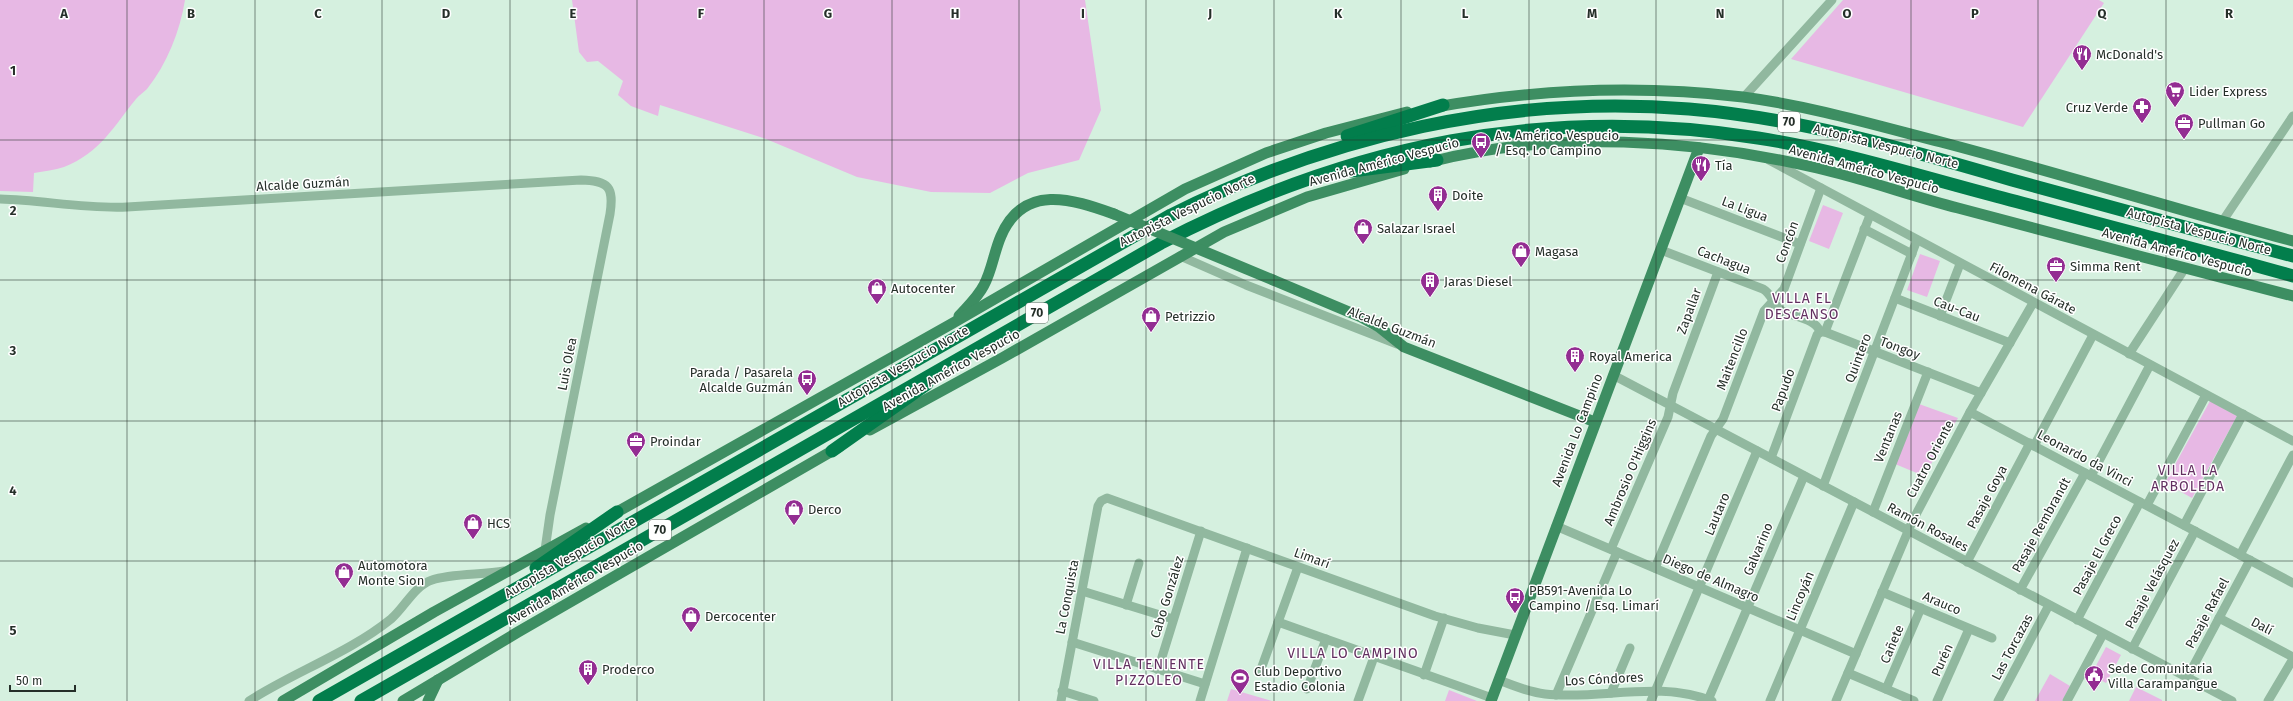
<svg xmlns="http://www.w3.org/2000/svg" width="2293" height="701" font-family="'Fira Sans',sans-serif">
<rect width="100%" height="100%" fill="#d5f0df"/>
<g fill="#e7b8e4">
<path d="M 0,0 L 185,0 C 180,31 167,64 147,89 C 144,92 139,95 136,99 C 114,126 100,153 64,167 C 55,170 44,171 34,173 L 33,192 L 0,191 Z"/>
<path d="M 572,0 L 1085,0 L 1101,110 L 1079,160 L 1028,173 L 990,193 L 931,192 L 857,177 L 766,139 L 660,105 L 658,116 L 631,106 L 618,95 L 623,81 L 598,61 L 587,62 L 579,52 Z"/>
<path d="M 1843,0 L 2099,0 L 2104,3 L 2023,127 L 1791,59 Z"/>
<path d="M 1823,205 L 1843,213 L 1829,249 L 1809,241 Z"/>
<path d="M 1920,254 L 1940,261 L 1927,297 L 1907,290 Z"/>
<path d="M 2210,401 L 2237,416 L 2192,498 L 2165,483 Z"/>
<path d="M 1919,404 L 1958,418 L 1924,476 L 1895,464 Z"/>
<path d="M 2106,647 L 2121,655 L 2106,683 L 2091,675 Z"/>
<path d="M 2050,674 L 2070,686 L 2062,701 L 2035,701 Z"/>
<path d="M 2136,687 L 2162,700 L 2162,701 L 2129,701 Z"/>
<path d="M 1231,689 L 1272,701 L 1227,701 Z"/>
<path d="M 1449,690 L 1477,701 L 1445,701 Z"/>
</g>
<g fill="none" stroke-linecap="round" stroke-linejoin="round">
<g stroke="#91b89f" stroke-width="9">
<path d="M 1744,97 L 1832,0"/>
<path d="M 1769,160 L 2293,441"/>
<path d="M 1680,198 L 1800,244"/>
<path d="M 0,199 C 43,200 84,209 127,207 L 581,180 C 609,181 614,187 610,214 L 550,515 L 545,550"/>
<path d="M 2222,222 L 2293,116"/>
<path d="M 1864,229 L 1912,254"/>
<path d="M 1661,250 L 1763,289 C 1772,294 1773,305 1782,311 C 1793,317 1816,318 1820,332"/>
<path d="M 1180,256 L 1246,285 L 1397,344"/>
<path d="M 1895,298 L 2010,343"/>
<path d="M 1940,316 L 1960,264"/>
<path d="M 1820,332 L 1825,332 L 1981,393"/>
<path d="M 1825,332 L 1870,215"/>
<path d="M 2129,354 L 2185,268"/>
<path d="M 1613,375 L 2232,701"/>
<path d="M 1970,412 L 2293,583"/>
<path d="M 2034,446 L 2093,335"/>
<path d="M 1771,458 L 1817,335 L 1820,332"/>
<path d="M 2091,476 L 2150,365"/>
<path d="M 1823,486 L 1917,240"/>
<path d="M 2147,505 L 2206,395"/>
<path d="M 1873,512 L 1928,372"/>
<path d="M 2184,525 L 2243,414"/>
<path d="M 1556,526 L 1856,654"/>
<path d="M 1611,549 L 1668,417 L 1673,393 L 1718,272"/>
<path d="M 2240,555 L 2293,455"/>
<path d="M 1967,562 L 2030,443"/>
<path d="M 1655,568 L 1711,436 L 1723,419 L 1764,311 L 1784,289 L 1821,188"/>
<path d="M 2020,590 L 2085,473"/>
<path d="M 1082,591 L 1173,619"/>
<path d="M 1882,592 L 1992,638"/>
<path d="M 1126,605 L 1139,563"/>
<path d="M 2219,618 L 2293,657"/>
<path d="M 2077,620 L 2140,502"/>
<path d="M 1278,622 L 1492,698"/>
<path d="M 1072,642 L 1205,684"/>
<path d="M 2132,649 L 2195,531"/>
<path d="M 1158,670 L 1201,531"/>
<path d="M 1260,672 L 1298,567"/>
<path d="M 1848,673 L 1914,701"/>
<path d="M 1424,675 L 1444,618"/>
<path d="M 2187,678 L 2250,560"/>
<path d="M 1499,680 C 1514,686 1529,692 1545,694 C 1602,700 1657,680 1712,701"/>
<path d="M 1307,689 L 1326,639"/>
<path d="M 1886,689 L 1921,608"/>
<path d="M 1062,691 L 1094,701"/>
<path d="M 1611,693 L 1630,648"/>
<path d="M 1556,695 L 1617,552"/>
<path d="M 1708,700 L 1804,476"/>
<path d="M 249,701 C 294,672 349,653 391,619 C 405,607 414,586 432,580 C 451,573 483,575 504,571"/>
<path d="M 1061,701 L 1098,506 L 1101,501 L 1107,498 L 1435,616 L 1478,628 L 1515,635"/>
<path d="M 1200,701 L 1247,548"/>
<path d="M 1358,701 L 1374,657"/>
<path d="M 1651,701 L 1757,451"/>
<path d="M 1770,701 L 1854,502"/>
<path d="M 1836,701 L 1912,522 L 1970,412 L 2033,303"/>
<path d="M 1937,701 L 1969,629"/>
<path d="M 1998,701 L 2049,605"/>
<path d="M 2067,701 L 2103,634"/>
<path d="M 2268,701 L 2293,659"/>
</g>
<g stroke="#3d8e62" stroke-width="11">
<path d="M 1436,107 C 1537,89 1641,85 1743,97 C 1810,106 1875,125 1941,142 C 2059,173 2175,209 2293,241"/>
<path d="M 1430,162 C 1555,130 1693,139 1817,168 C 1865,179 1911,196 1958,208 C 2070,238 2181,267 2293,296"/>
<path d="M 1273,280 L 1361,317 L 1379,327 L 1404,347 L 1595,422"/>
<path d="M 959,316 C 968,306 978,297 984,285 C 992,270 994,252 1001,236 C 1024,183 1072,199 1114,214"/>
<path d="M 870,430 L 1002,358 L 1224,232 L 1307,197 L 1404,169"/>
<path d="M 610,516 L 953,323 L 1185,189 L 1266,153 L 1326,133 L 1407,112"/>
<path d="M 283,701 L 434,612 L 586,528"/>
<path d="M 403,701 L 518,632 L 839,447"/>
<path d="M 428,701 L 438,680"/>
<path d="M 1491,701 L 1699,148"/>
</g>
<g stroke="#027e4c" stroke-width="13">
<path d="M 1347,136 L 1443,105"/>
<path d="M 1352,171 L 1437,160"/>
<path d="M 832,451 L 927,384"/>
<path d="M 536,568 L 617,512"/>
<path d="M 319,701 L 1171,215 C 1332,135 1509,94 1689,109 C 1799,118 1906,149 2012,180 C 2106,206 2199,231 2293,256"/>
<path d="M 361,701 L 1161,243 C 1350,145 1546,104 1758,138 C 1841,151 1922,177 2003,198 C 2100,224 2197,249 2293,276"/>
</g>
<path stroke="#3d8e62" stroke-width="11" d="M 1114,214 L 1273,280"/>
</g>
<path fill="none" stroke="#252f29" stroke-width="1" stroke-opacity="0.55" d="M 127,0 L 127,701M 255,0 L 255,701M 382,0 L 382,701M 510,0 L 510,701M 637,0 L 637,701M 764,0 L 764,701M 892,0 L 892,701M 1019,0 L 1019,701M 1146,0 L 1146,701M 1274,0 L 1274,701M 1401,0 L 1401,701M 1529,0 L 1529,701M 1656,0 L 1656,701M 1783,0 L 1783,701M 1911,0 L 1911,701M 2038,0 L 2038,701M 2166,0 L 2166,701M 0,140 L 2293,140M 0,280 L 2293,280M 0,421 L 2293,421M 0,561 L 2293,561"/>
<defs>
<symbol id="restaurant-pin" viewBox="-11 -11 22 30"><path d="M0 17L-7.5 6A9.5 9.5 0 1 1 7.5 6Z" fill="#932d92" stroke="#fff"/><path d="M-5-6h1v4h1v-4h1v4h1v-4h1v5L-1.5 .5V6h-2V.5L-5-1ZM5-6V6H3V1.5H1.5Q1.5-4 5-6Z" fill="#fff"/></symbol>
<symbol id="supermarket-pin" viewBox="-11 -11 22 30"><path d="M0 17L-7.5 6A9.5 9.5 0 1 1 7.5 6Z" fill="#932d92" stroke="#fff"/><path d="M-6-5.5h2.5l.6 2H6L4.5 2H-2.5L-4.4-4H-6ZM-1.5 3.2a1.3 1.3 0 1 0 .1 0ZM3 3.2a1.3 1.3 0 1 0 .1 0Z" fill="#fff"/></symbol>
<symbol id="pharmacy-pin" viewBox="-11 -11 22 30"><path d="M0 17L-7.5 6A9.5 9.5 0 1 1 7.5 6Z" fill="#932d92" stroke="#fff"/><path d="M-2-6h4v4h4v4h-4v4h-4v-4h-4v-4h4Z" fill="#fff"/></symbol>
<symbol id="office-pin" viewBox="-11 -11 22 30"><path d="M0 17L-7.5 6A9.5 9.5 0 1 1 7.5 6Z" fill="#932d92" stroke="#fff"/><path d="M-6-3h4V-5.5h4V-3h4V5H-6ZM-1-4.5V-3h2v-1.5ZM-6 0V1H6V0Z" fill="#fff"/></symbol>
<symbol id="bus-pin" viewBox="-11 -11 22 30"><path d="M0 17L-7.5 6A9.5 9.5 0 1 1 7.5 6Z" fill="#932d92" stroke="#fff"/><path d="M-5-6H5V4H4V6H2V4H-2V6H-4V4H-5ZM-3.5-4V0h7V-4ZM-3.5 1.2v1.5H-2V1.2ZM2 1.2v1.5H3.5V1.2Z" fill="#fff"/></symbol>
<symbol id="building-pin" viewBox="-11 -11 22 30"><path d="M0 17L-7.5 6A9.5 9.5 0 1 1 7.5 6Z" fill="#932d92" stroke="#fff"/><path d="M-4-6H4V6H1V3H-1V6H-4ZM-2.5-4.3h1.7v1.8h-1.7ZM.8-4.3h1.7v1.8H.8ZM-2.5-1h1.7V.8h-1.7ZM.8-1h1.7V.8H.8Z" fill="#fff"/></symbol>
<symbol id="shop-pin" viewBox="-11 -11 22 30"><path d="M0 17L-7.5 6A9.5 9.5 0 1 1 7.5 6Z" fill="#932d92" stroke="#fff"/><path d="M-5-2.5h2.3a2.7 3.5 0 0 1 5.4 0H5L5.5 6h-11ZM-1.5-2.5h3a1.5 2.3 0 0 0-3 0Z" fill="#fff"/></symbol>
<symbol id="civic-pin" viewBox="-11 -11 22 30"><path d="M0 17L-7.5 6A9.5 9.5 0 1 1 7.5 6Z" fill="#932d92" stroke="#fff"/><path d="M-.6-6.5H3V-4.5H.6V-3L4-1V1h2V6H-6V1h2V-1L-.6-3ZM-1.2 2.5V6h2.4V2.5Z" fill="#fff"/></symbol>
<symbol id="stadium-pin" viewBox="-11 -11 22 30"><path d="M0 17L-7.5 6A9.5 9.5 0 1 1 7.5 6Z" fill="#932d92" stroke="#fff"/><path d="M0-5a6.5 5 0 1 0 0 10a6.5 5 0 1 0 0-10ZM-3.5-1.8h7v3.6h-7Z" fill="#fff"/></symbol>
</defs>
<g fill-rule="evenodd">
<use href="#restaurant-pin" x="2071" y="43" width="22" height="30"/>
<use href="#supermarket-pin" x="2164" y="80" width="22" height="30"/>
<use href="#pharmacy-pin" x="2131" y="96" width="22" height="30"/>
<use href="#office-pin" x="2173" y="112" width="22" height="30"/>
<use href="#bus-pin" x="1470" y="131" width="22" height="30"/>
<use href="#restaurant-pin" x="1690" y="154" width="22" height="30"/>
<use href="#building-pin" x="1427" y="184" width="22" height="30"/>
<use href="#shop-pin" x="1352" y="217" width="22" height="30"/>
<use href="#shop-pin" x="1510" y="240" width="22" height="30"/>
<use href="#office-pin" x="2045" y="255" width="22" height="30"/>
<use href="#building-pin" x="1419" y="270" width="22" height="30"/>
<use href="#shop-pin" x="866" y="277" width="22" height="30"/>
<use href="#shop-pin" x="1140" y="305" width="22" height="30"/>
<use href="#building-pin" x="1564" y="345" width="22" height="30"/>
<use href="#bus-pin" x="796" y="368" width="22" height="30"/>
<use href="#office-pin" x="625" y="430" width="22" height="30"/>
<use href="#shop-pin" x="783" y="498" width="22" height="30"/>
<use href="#shop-pin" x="462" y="512" width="22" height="30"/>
<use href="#shop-pin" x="333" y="561" width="22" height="30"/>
<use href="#bus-pin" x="1504" y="586" width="22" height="30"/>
<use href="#shop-pin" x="680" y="605" width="22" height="30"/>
<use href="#building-pin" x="577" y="658" width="22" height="30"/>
<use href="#civic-pin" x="2083" y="664" width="22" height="30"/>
<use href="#stadium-pin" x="1229" y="667" width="22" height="30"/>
</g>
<g text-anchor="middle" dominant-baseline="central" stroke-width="3" stroke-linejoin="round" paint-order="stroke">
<g fill="#fff" stroke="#666d69" stroke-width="1">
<rect x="1778" y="112" width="22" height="20" rx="3"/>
<rect x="1026" y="303" width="22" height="20" rx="3"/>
<rect x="649" y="520" width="22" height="20" rx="3"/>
</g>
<g font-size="12" font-weight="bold" fill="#252f29">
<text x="1789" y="122">70</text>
<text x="1037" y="313">70</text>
<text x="660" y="530">70</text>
</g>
<g font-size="13" fill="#252f29" stroke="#fff" text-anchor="start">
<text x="2096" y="54">McDonald's</text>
<text x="2189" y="91">Lider Express</text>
<text x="2128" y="107" text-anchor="end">Cruz Verde</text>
<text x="2198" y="123">Pullman Go</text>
<text x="1495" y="135">Av. Américo Vespucio<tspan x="1495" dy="15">/ Esq. Lo Campino</tspan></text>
<text x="1715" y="165">Tía</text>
<text x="1452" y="195">Doite</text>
<text x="1377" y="228">Salazar Israel</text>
<text x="1535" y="251">Magasa</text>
<text x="2070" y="266">Simma Rent</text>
<text x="1444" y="281">Jaras Diesel</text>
<text x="891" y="288">Autocenter</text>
<text x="1165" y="316">Petrizzio</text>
<text x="1589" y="356">Royal America</text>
<text x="793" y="372" text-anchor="end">Parada / Pasarela<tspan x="793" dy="15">Alcalde Guzmán</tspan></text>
<text x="650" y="441">Proindar</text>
<text x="808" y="509">Derco</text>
<text x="487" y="523">HCS</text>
<text x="358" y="565">Automotora<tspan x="358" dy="15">Monte Sion</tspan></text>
<text x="1529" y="590">PB591-Avenida Lo<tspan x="1529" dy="15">Campino / Esq. Limarí</tspan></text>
<text x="705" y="616">Dercocenter</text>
<text x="2108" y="668">Sede Comunitaria<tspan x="2108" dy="15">Villa Carampangue</tspan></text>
<text x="602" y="669">Proderco</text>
<text x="1254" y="671">Club Deportivo<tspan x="1254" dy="15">Estadio Colonia</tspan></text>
</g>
<g font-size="13" fill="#252f29" stroke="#fff">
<text transform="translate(1886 146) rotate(14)">Autopista Vespucio Norte</text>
<text transform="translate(1384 162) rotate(-15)">Avenida Américo Vespucio</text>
<text transform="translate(1864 169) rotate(15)">Avenida Américo Vespucio</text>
<text transform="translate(303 184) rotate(-3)">Alcalde Guzmán</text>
<text transform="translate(1745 209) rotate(21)">La Ligua</text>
<text transform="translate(1187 210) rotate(-26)">Autopista Vespucio Norte</text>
<text transform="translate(2199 231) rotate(15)">Autopista Vespucio Norte</text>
<text transform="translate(1787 242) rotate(-70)">Concón</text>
<text transform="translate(2177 252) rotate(15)">Avenida Américo Vespucio</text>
<text transform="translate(1724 260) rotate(21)">Cachagua</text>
<text transform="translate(2033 288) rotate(28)">Filomena Gárate</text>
<text transform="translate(1957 309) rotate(21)">Cau-Cau</text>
<text transform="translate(1689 311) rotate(-70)">Zapallar</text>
<text transform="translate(1392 327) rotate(21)">Alcalde Guzmán</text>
<text transform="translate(1900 348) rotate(21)">Tongoy</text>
<text transform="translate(1858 358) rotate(-69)">Quintero</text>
<text transform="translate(1732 359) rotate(-69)">Maitencillo</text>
<text transform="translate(567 364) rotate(-79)">Luis Olea</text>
<text transform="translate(903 366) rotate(-30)">Autopista Vespucio Norte</text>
<text transform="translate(951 370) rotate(-29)">Avenida Américo Vespucio</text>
<text transform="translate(1783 390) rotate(-70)">Papudo</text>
<text transform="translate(1577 430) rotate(-69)">Avenida Lo Campino</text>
<text transform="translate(1888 437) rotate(-68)">Ventanas</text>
<text transform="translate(2085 458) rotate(28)">Leonardo da Vinci</text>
<text transform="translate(1930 459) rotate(-62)">Cuatro Oriente</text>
<text transform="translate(1630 472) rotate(-67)">Ambrosio O'Higgins</text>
<text transform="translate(1987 497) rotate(-62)">Pasaje Goya</text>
<text transform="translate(1717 514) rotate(-67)">Lautaro</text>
<text transform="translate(2041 525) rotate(-61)">Pasaje Rembrandt</text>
<text transform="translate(1928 527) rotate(28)">Ramón Rosales</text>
<text transform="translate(1758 549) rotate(-67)">Galvarino</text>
<text transform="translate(2097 555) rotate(-62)">Pasaje El Greco</text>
<text transform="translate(570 557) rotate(-30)">Autopista Vespucio Norte</text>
<text transform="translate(1312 558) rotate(20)">Limarí</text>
<text transform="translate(1711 578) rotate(23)">Diego de Almagro</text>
<text transform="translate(575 583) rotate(-30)">Avenida Américo Vespucio</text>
<text transform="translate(2152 584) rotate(-62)">Pasaje Velásquez</text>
<text transform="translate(1800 596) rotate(-67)">Lincoyán</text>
<text transform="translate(1067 597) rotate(-79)">La Conquista</text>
<text transform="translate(1167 597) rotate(-73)">Cabo González</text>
<text transform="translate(1942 603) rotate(23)">Arauco</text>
<text transform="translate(2207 613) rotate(-62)">Pasaje Rafael</text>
<text transform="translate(2262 626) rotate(28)">Dalí</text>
<text transform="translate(1892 644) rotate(-67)">Cañete</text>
<text transform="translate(2012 647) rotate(-62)">Las Torcazas</text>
<text transform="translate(1942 660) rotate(-66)">Purén</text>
<text transform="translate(1604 679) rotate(-3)">Los Cóndores</text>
</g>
<g font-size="14" letter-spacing="1" fill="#622f60" stroke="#fff">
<text x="1802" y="298">VILLA EL<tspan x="1802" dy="16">DESCANSO</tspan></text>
<text x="2188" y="470">VILLA LA<tspan x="2188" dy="16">ARBOLEDA</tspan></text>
<text x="1353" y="653">VILLA LO CAMPINO</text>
<text x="1149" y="664">VILLA TENIENTE<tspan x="1149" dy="16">PIZZOLEO</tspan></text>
</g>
</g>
<g font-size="13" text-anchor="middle" font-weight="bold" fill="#252f29" stroke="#fff" stroke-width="3" stroke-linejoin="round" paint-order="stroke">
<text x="64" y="18">A</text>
<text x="191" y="18">B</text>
<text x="318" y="18">C</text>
<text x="446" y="18">D</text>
<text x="573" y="18">E</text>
<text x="701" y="18">F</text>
<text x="828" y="18">G</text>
<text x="955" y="18">H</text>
<text x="1083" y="18">I</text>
<text x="1210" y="18">J</text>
<text x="1338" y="18">K</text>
<text x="1465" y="18">L</text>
<text x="1592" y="18">M</text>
<text x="1720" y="18">N</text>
<text x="1847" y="18">O</text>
<text x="1975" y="18">P</text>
<text x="2102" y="18">Q</text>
<text x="2229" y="18">R</text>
<text x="13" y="75">1</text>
<text x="13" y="215">2</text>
<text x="13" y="355">3</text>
<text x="13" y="495">4</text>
<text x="13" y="635">5</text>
</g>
<path d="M10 685v6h65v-6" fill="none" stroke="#252f29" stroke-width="2"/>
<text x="16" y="685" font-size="12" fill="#252f29" stroke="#ffffff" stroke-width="3" paint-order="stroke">50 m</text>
</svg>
